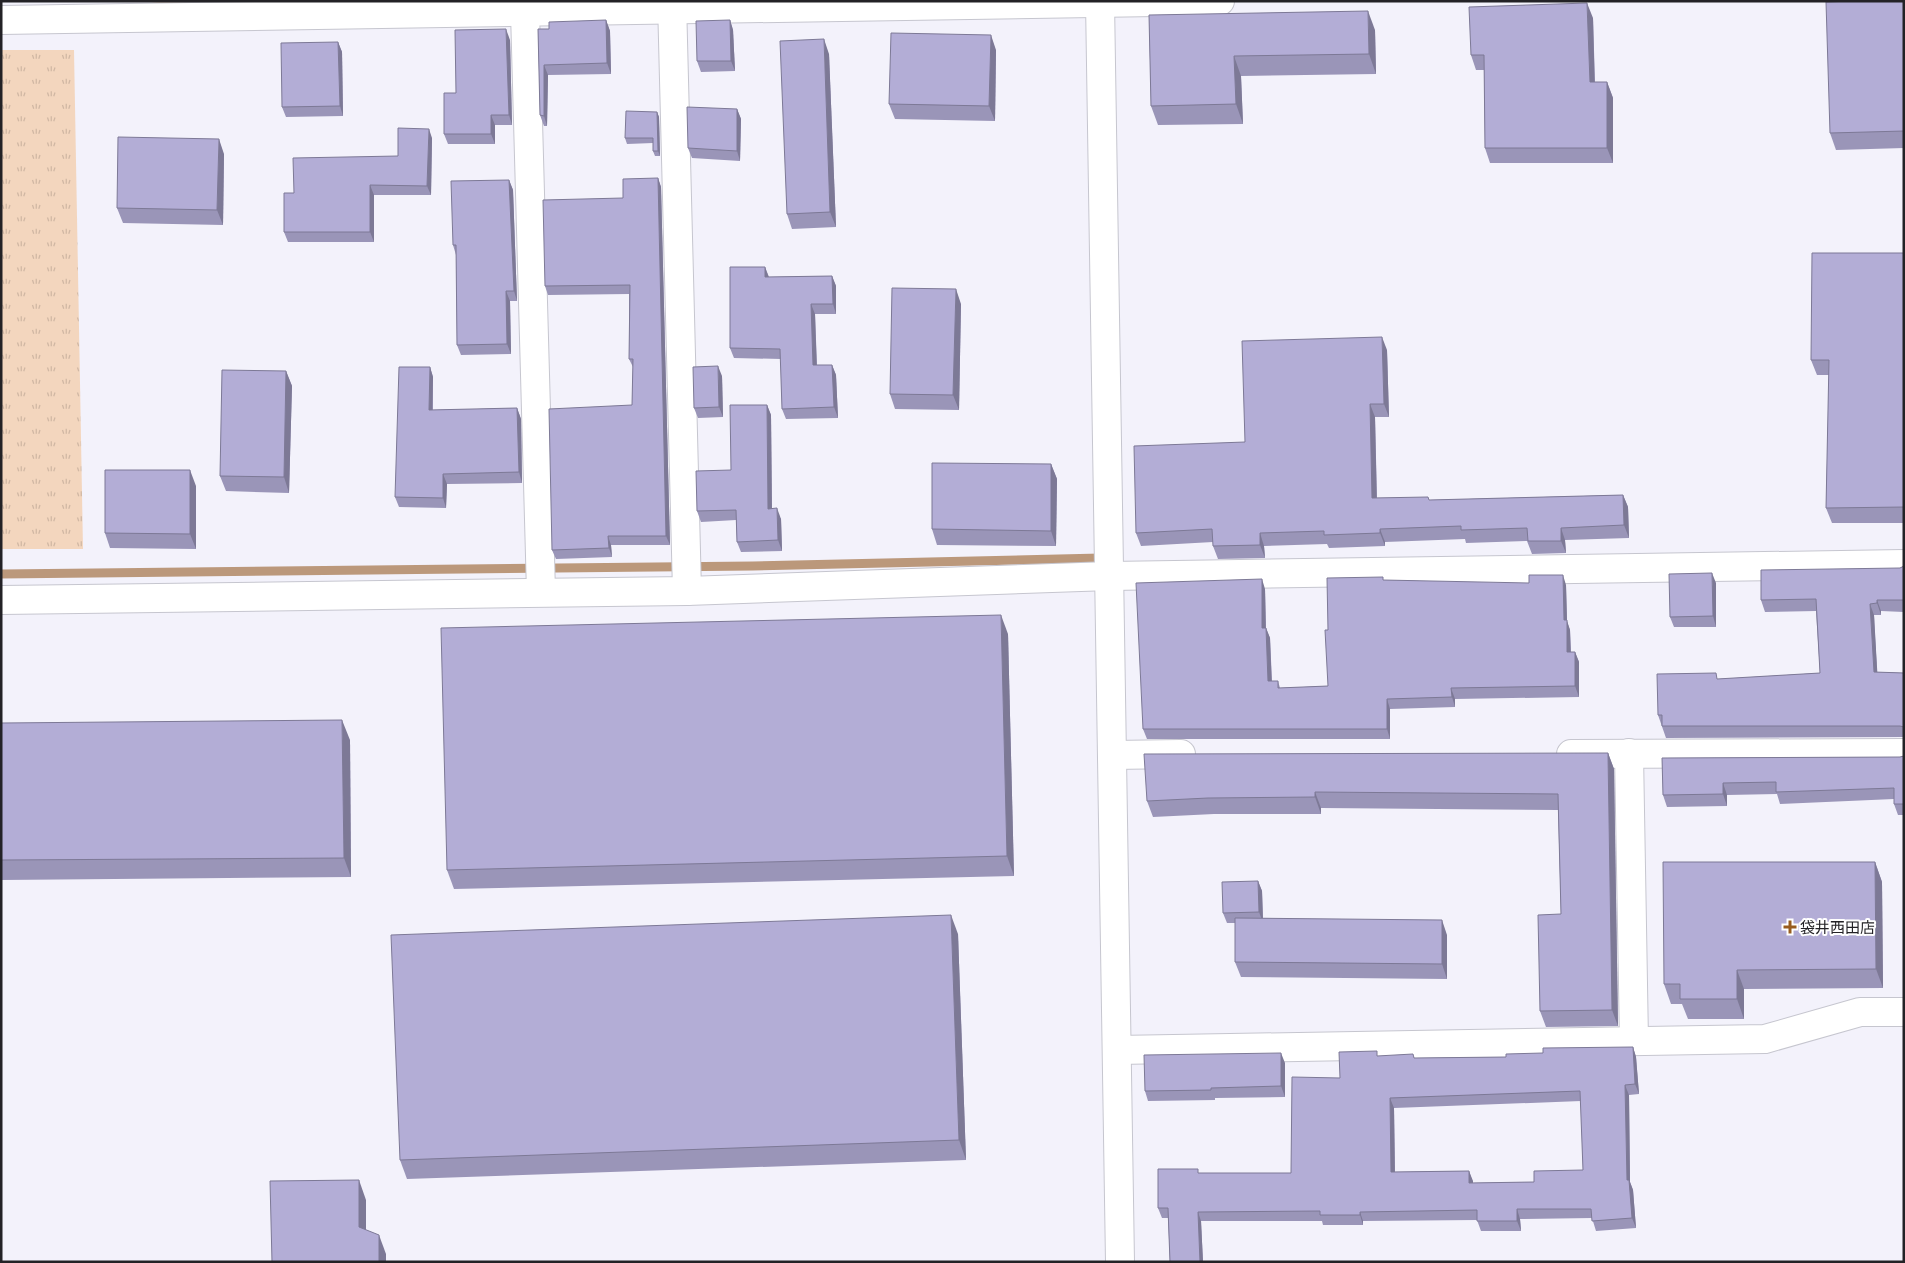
<svg xmlns="http://www.w3.org/2000/svg" width="1905" height="1263" font-family="'IBM Plex Sans','Noto Sans JP',sans-serif">
<defs>
<pattern id="grass-tufts" width="24" height="20" patternUnits="userSpaceOnUse" patternTransform="scale(1.25)"><rect width="24" height="20" fill="#f3d6be"/><path d="M3 7l-1-3M5 7V3M7 7l1-3M15 17l-1-3M17 17v-4M19 17l1-3" fill="none" stroke="#d0b7a3"/></pattern>
</defs>
<rect width="100%" height="100%" fill="#f3f2fb"/>
<g fill="url(#grass-tufts)">
<path d="M 142,1 L 265,1 L 265,15 Z"/>
<path d="M 1,50 L 74,50 L 83,549 L 1,549 Z"/>
</g>
<g fill="none" stroke-linecap="round" stroke-linejoin="round">
<path stroke="#bb987b" stroke-width="9" d="M 1,574 L 753,566 L 1101,558"/>
<defs>
<g id="minor">
<path d="M 672,1 L 687,591"/>
<path d="M 525,12 L 541,592"/>
<path d="M 1,20 L 1220,1"/>
<path d="M 1,600 L 687,591 L 1110,576 L 1904,564"/>
<path d="M 1629,753 L 1634,1041"/>
<path d="M 1571,754 L 1904,753"/>
<path d="M 1112,755 L 1181,754"/>
<path d="M 1117,1050 L 1765,1039 L 1860,1012 L 1904,1012"/>
</g>
<path id="tertiary" d="M 1100,1 L 1120,1262"/>
</defs>
<use href="#minor" stroke="#c6c6cf" stroke-width="30"/>
<use href="#tertiary" stroke="#c6c6cf" stroke-width="30"/>
<use href="#minor" stroke="#fff" stroke-width="28"/>
<use href="#tertiary" stroke="#fff" stroke-width="28"/>
</g>
<g fill="#9a95b8" fill-rule="evenodd">
<path d="M 1904,1 L 1904,148 L 1836,150 L 1830,133 Z"/>
<path d="M 1149,15 L 1375,30 L 1376,74 L 1241,76 L 1243,124 L 1158,125 L 1151,106 Z"/>
<path d="M 1593,18 L 1595,82 L 1607,82 L 1613,98 L 1613,163 L 1490,163 L 1485,148 L 1484,70 L 1476,70 L 1471,55 Z"/>
<path d="M 606,20 L 610,31 L 611,74 L 548,75 L 547,126 L 544,126 L 540,115 L 538,29 L 549,29 Z"/>
<path d="M 730,20 L 733,30 L 735,71 L 701,72 L 697,61 Z"/>
<path d="M 510,40 L 512,125 L 495,125 L 495,144 L 448,144 L 444,134 L 456,93 Z"/>
<path d="M 338,42 L 342,52 L 343,116 L 286,117 L 282,107 Z"/>
<path d="M 996,50 L 995,121 L 895,119 L 889,104 Z"/>
<path d="M 829,54 L 836,227 L 792,229 L 787,214 Z"/>
<path d="M 737,109 L 741,119 L 740,161 L 692,158 L 688,148 Z"/>
<path d="M 657,112 L 659,117 L 660,156 L 655,156 L 653,151 L 653,143 L 627,144 L 625,138 Z"/>
<path d="M 432,138 L 431,195 L 374,195 L 374,242 L 288,242 L 284,232 L 398,156 Z"/>
<path d="M 224,154 L 223,225 L 123,223 L 117,208 Z"/>
<path d="M 658,178 L 661,187 L 670,545 L 611,545 L 612,557 L 556,559 L 552,550 L 632,405 L 633,367 L 629,359 L 629,294 L 548,295 L 545,286 L 623,198 Z"/>
<path d="M 509,180 L 513,190 L 517,301 L 510,301 L 511,354 L 461,355 L 457,345 L 456,255 L 453,245 Z"/>
<path d="M 1904,253 L 1904,523 L 1832,523 L 1826,508 L 1829,375 L 1817,375 L 1811,360 Z"/>
<path d="M 765,267 L 769,277 L 832,276 L 836,286 L 836,314 L 815,314 L 817,365 L 832,365 L 836,375 L 838,418 L 786,419 L 782,409 L 781,359 L 734,358 L 730,348 Z"/>
<path d="M 961,304 L 959,410 L 895,409 L 890,394 Z"/>
<path d="M 1387,350 L 1389,417 L 1375,417 L 1377,498 L 1430,500 L 1623,495 L 1628,507 L 1629,538 L 1565,540 L 1566,553 L 1532,554 L 1527,541 L 1466,543 L 1465,539 L 1385,542 L 1385,546 L 1329,548 L 1327,544 L 1264,546 L 1265,558 L 1218,559 L 1213,546 L 1213,542 L 1141,546 L 1136,533 L 1245,442 Z"/>
<path d="M 430,367 L 433,377 L 433,410 L 517,408 L 521,419 L 522,483 L 447,484 L 446,508 L 399,507 L 395,497 Z"/>
<path d="M 286,371 L 292,386 L 289,493 L 226,491 L 220,476 Z"/>
<path d="M 722,376 L 723,417 L 698,418 L 694,408 Z"/>
<path d="M 767,405 L 771,415 L 772,509 L 781,519 L 782,551 L 741,552 L 737,542 L 736,520 L 701,522 L 697,511 L 731,470 Z"/>
<path d="M 1051,464 L 1057,479 L 1056,546 L 937,545 L 932,529 Z"/>
<path d="M 196,486 L 196,549 L 110,548 L 105,533 Z"/>
<path d="M 1904,566 L 1904,612 L 1881,611 L 1881,615 L 1874,615 L 1877,672 L 1904,673 L 1904,737 L 1666,738 L 1658,715 L 1719,679 L 1820,673 L 1816,611 L 1765,612 L 1761,600 L 1900,568 Z"/>
<path d="M 1384,580 L 1566,585 L 1567,621 L 1570,630 L 1571,652 L 1575,652 L 1579,662 L 1579,697 L 1455,699 L 1455,707 L 1390,709 L 1390,739 L 1147,739 L 1143,729 L 1265,589 L 1266,628 L 1270,638 L 1272,681 L 1278,681 L 1280,688 L 1328,686 L 1328,630 Z"/>
<path d="M 1716,583 L 1716,627 L 1674,627 L 1670,617 Z"/>
<path d="M 1008,634 L 1014,876 L 454,889 L 447,870 Z"/>
<path d="M 1,723 L 350,740 L 351,877 L 1,880 Z"/>
<path d="M 1608,753 L 1614,769 L 1618,1026 L 1546,1027 L 1540,1011 L 1561,914 L 1558,810 L 1321,808 L 1321,814 L 1214,814 L 1153,817 L 1147,801 Z"/>
<path d="M 1904,756 L 1904,815 L 1898,815 L 1894,804 L 1894,799 L 1780,804 L 1777,794 L 1727,795 L 1727,806 L 1667,807 L 1663,795 L 1662,758 L 1900,757 Z"/>
<path d="M 1875,862 L 1882,882 L 1883,988 L 1744,989 L 1744,1019 L 1688,1019 L 1682,1004 L 1671,1004 L 1664,984 Z"/>
<path d="M 1258,881 L 1262,891 L 1263,918 L 1447,935 L 1447,979 L 1241,977 L 1235,962 L 1235,923 L 1227,923 L 1223,913 Z"/>
<path d="M 958,934 L 966,1160 L 407,1179 L 400,1160 Z"/>
<path d="M 1633,1047 L 1636,1057 L 1639,1094 L 1629,1095 L 1630,1182 L 1633,1190 L 1636,1228 L 1596,1231 L 1592,1218 L 1520,1219 L 1521,1231 L 1481,1231 L 1477,1220 L 1363,1221 L 1363,1225 L 1323,1225 L 1322,1221 L 1201,1221 L 1203,1262 L 1170,1262 L 1168,1218 L 1162,1218 L 1158,1208 L 1199,1173 L 1291,1173 L 1340,1078 L 1378,1056 L 1415,1058 L 1506,1057 ZM 1581,1101 L 1583,1170 L 1534,1182 L 1473,1183 L 1469,1171 L 1395,1172 L 1394,1108 Z"/>
<path d="M 1285,1063 L 1285,1097 L 1215,1098 L 1215,1100 L 1148,1101 L 1145,1091 Z"/>
</g>
<g fill="#7d7996">
<path d="M 1587,3 L 1593,18 L 1595,97 L 1590,82 Z"/>
<path d="M 1368,11 L 1375,30 L 1376,74 L 1369,54 Z"/>
<path d="M 606,20 L 610,31 L 611,74 L 607,63 Z"/>
<path d="M 730,20 L 733,30 L 735,71 L 731,61 Z"/>
<path d="M 506,29 L 510,40 L 512,125 L 509,115 Z"/>
<path d="M 991,35 L 996,50 L 995,121 L 989,106 Z"/>
<path d="M 824,39 L 829,54 L 836,227 L 830,212 Z"/>
<path d="M 338,42 L 342,52 L 343,116 L 340,106 Z"/>
<path d="M 1234,56 L 1241,76 L 1243,124 L 1236,104 Z"/>
<path d="M 544,65 L 548,75 L 547,126 L 544,116 Z"/>
<path d="M 1607,82 L 1613,98 L 1613,163 L 1607,148 Z"/>
<path d="M 737,109 L 741,119 L 740,161 L 737,151 Z"/>
<path d="M 657,112 L 659,117 L 660,156 L 658,151 Z"/>
<path d="M 491,115 L 495,125 L 495,144 L 491,134 Z"/>
<path d="M 429,129 L 432,138 L 431,195 L 427,186 Z"/>
<path d="M 219,139 L 224,154 L 223,225 L 217,210 Z"/>
<path d="M 658,178 L 661,187 L 670,545 L 666,536 Z"/>
<path d="M 509,180 L 513,190 L 517,301 L 514,291 Z"/>
<path d="M 370,185 L 374,195 L 374,242 L 370,232 Z"/>
<path d="M 765,267 L 769,278 L 765,277 Z"/>
<path d="M 832,276 L 836,286 L 836,314 L 833,304 Z"/>
<path d="M 956,289 L 961,304 L 959,410 L 953,395 Z"/>
<path d="M 506,291 L 510,301 L 511,354 L 507,344 Z"/>
<path d="M 811,304 L 815,314 L 817,375 L 813,365 Z"/>
<path d="M 1382,337 L 1387,350 L 1389,417 L 1384,404 Z"/>
<path d="M 832,365 L 836,375 L 838,418 L 834,407 Z"/>
<path d="M 718,366 L 722,376 L 723,417 L 719,407 Z"/>
<path d="M 430,367 L 433,377 L 432,421 L 429,410 Z"/>
<path d="M 286,371 L 292,386 L 289,493 L 284,477 Z"/>
<path d="M 1370,404 L 1375,417 L 1377,511 L 1372,498 Z"/>
<path d="M 767,405 L 771,415 L 772,519 L 768,509 Z"/>
<path d="M 517,408 L 521,419 L 522,483 L 519,472 Z"/>
<path d="M 1051,464 L 1057,479 L 1056,546 L 1051,531 Z"/>
<path d="M 190,470 L 196,486 L 196,549 L 190,534 Z"/>
<path d="M 443,474 L 447,484 L 446,508 L 443,498 Z"/>
<path d="M 1623,495 L 1628,507 L 1629,538 L 1624,525 Z"/>
<path d="M 777,508 L 781,519 L 782,551 L 778,540 Z"/>
<path d="M 1561,528 L 1565,540 L 1566,553 L 1561,541 Z"/>
<path d="M 1380,529 L 1385,542 L 1385,546 L 1380,533 Z"/>
<path d="M 1260,533 L 1264,546 L 1265,558 L 1260,545 Z"/>
<path d="M 608,536 L 611,545 L 612,557 L 609,548 Z"/>
<path d="M 1712,573 L 1716,583 L 1716,627 L 1713,616 Z"/>
<path d="M 1563,575 L 1566,585 L 1567,621 L 1570,630 L 1571,662 L 1567,652 L 1564,620 Z"/>
<path d="M 1262,579 L 1265,589 L 1266,638 L 1262,628 Z"/>
<path d="M 1877,600 L 1881,611 L 1881,615 L 1877,603 Z"/>
<path d="M 1870,604 L 1874,615 L 1878,684 L 1874,672 Z"/>
<path d="M 1001,615 L 1008,634 L 1014,876 L 1007,856 Z"/>
<path d="M 1266,628 L 1270,638 L 1272,691 L 1268,681 Z"/>
<path d="M 1575,652 L 1579,662 L 1579,697 L 1575,686 Z"/>
<path d="M 1451,688 L 1455,699 L 1455,707 L 1452,697 Z"/>
<path d="M 1387,699 L 1390,709 L 1390,739 L 1387,729 Z"/>
<path d="M 342,720 L 350,740 L 351,877 L 344,858 Z"/>
<path d="M 1608,753 L 1614,769 L 1618,1026 L 1612,1010 Z"/>
<path d="M 1723,783 L 1727,795 L 1727,806 L 1723,794 Z"/>
<path d="M 1315,792 L 1321,808 L 1321,814 L 1315,797 Z"/>
<path d="M 1875,862 L 1882,882 L 1883,988 L 1876,969 Z"/>
<path d="M 1258,881 L 1262,891 L 1263,923 L 1259,912 Z"/>
<path d="M 951,915 L 958,934 L 966,1160 L 959,1140 Z"/>
<path d="M 1442,920 L 1447,935 L 1447,979 L 1442,964 Z"/>
<path d="M 1737,970 L 1744,989 L 1744,1019 L 1737,999 Z"/>
<path d="M 1633,1047 L 1636,1057 L 1639,1094 L 1635,1084 Z"/>
<path d="M 1281,1053 L 1285,1063 L 1285,1097 L 1281,1086 Z"/>
<path d="M 1625,1085 L 1629,1095 L 1630,1182 L 1633,1190 L 1636,1228 L 1632,1218 L 1627,1180 Z"/>
<path d="M 1390,1098 L 1394,1108 L 1395,1182 L 1391,1172 Z"/>
<path d="M 1469,1171 L 1473,1181 L 1473,1193 L 1469,1183 Z"/>
<path d="M 359,1180 L 366,1200 L 366,1247 L 359,1227 Z"/>
<path d="M 1517,1209 L 1520,1219 L 1521,1231 L 1517,1221 Z"/>
<path d="M 1198,1212 L 1201,1221 L 1203,1262 L 1200,1262 Z"/>
<path d="M 1360,1212 L 1363,1221 L 1363,1225 L 1360,1215 Z"/>
<path d="M 379,1235 L 386,1254 L 386,1262 L 379,1262 Z"/>
</g>
<g fill="#b3add6" stroke="#7d7996" fill-rule="evenodd">
<path d="M 1852,1 L 1904,1 L 1904,131 L 1830,133 L 1826,2 Z"/>
<path d="M 1587,3 L 1590,82 L 1607,82 L 1607,148 L 1485,148 L 1484,55 L 1471,55 L 1469,7 Z"/>
<path d="M 1368,11 L 1369,54 L 1234,56 L 1236,104 L 1151,106 L 1149,15 Z"/>
<path d="M 606,20 L 607,63 L 544,65 L 544,116 L 540,115 L 538,29 L 549,29 L 549,22 Z"/>
<path d="M 730,20 L 731,61 L 697,61 L 696,21 Z"/>
<path d="M 506,29 L 509,115 L 491,115 L 491,134 L 444,134 L 444,93 L 456,93 L 455,30 Z"/>
<path d="M 891,33 L 991,35 L 989,106 L 889,104 Z"/>
<path d="M 824,39 L 830,212 L 787,214 L 780,41 Z"/>
<path d="M 338,42 L 340,106 L 282,107 L 281,43 Z"/>
<path d="M 687,107 L 737,109 L 737,151 L 688,148 Z"/>
<path d="M 626,111 L 657,112 L 658,151 L 653,151 L 653,138 L 625,138 Z"/>
<path d="M 398,128 L 429,129 L 427,186 L 370,185 L 370,232 L 284,232 L 284,193 L 294,193 L 293,158 L 398,156 Z"/>
<path d="M 118,137 L 219,139 L 217,210 L 117,208 Z"/>
<path d="M 658,178 L 666,536 L 608,536 L 609,548 L 552,550 L 549,409 L 632,405 L 633,359 L 629,359 L 630,285 L 545,286 L 543,200 L 623,198 L 623,179 Z"/>
<path d="M 509,180 L 514,291 L 506,291 L 507,344 L 457,345 L 456,245 L 453,245 L 451,181 Z"/>
<path d="M 1812,253 L 1904,253 L 1904,507 L 1826,508 L 1829,360 L 1811,360 Z"/>
<path d="M 730,267 L 765,267 L 765,277 L 832,276 L 833,304 L 811,304 L 813,365 L 832,365 L 834,407 L 782,409 L 780,349 L 730,348 Z"/>
<path d="M 892,288 L 956,289 L 953,395 L 890,394 Z"/>
<path d="M 1382,337 L 1384,404 L 1370,404 L 1372,498 L 1428,497 L 1429,500 L 1623,495 L 1624,525 L 1561,528 L 1561,541 L 1528,541 L 1527,528 L 1461,530 L 1461,526 L 1380,529 L 1380,533 L 1324,535 L 1324,531 L 1260,533 L 1260,545 L 1213,546 L 1212,529 L 1136,533 L 1134,446 L 1245,442 L 1242,341 Z"/>
<path d="M 718,366 L 719,407 L 694,408 L 693,367 Z"/>
<path d="M 399,367 L 430,367 L 429,410 L 517,408 L 519,472 L 443,474 L 443,498 L 395,497 Z"/>
<path d="M 222,370 L 286,371 L 284,477 L 220,476 Z"/>
<path d="M 730,405 L 767,405 L 768,509 L 777,508 L 778,540 L 737,542 L 736,510 L 697,511 L 696,471 L 731,470 Z"/>
<path d="M 932,463 L 1051,464 L 1051,531 L 932,529 Z"/>
<path d="M 105,470 L 190,470 L 190,534 L 105,533 Z"/>
<path d="M 1904,566 L 1904,600 L 1877,600 L 1877,603 L 1870,604 L 1874,672 L 1904,673 L 1904,727 L 1900,726 L 1662,726 L 1662,715 L 1658,715 L 1657,674 L 1716,673 L 1717,679 L 1820,673 L 1816,599 L 1761,600 L 1761,570 L 1900,568 Z"/>
<path d="M 1712,573 L 1713,616 L 1670,617 L 1669,574 Z"/>
<path d="M 1529,575 L 1563,575 L 1564,620 L 1567,620 L 1567,652 L 1575,652 L 1575,686 L 1451,688 L 1452,697 L 1387,699 L 1387,729 L 1143,729 L 1136,583 L 1262,579 L 1262,628 L 1266,628 L 1268,681 L 1278,681 L 1278,688 L 1328,686 L 1325,630 L 1328,630 L 1327,578 L 1383,577 L 1383,580 L 1529,583 Z"/>
<path d="M 1001,615 L 1007,856 L 447,870 L 441,628 Z"/>
<path d="M 342,720 L 344,858 L 1,860 L 1,723 Z"/>
<path d="M 1608,753 L 1612,1010 L 1540,1011 L 1538,915 L 1561,914 L 1558,794 L 1315,792 L 1315,797 L 1208,798 L 1147,801 L 1144,754 Z"/>
<path d="M 1904,756 L 1904,804 L 1894,804 L 1894,788 L 1776,792 L 1776,782 L 1723,783 L 1723,794 L 1663,795 L 1662,758 L 1900,757 Z"/>
<path d="M 1663,862 L 1875,862 L 1876,969 L 1737,970 L 1737,999 L 1680,999 L 1680,984 L 1664,984 Z"/>
<path d="M 1258,881 L 1259,912 L 1223,913 L 1222,882 Z"/>
<path d="M 951,915 L 959,1140 L 400,1160 L 391,935 Z"/>
<path d="M 1235,918 L 1442,920 L 1442,964 L 1235,962 Z"/>
<path d="M 1633,1047 L 1635,1084 L 1625,1085 L 1627,1180 L 1629,1180 L 1632,1218 L 1592,1221 L 1591,1209 L 1517,1209 L 1517,1221 L 1477,1221 L 1477,1210 L 1360,1212 L 1360,1215 L 1320,1215 L 1320,1211 L 1198,1212 L 1200,1262 L 1170,1262 L 1168,1208 L 1158,1208 L 1158,1169 L 1198,1169 L 1198,1173 L 1291,1173 L 1292,1077 L 1340,1078 L 1339,1052 L 1377,1051 L 1377,1056 L 1413,1054 L 1414,1058 L 1506,1057 L 1506,1054 L 1543,1053 L 1543,1048 ZM 1580,1091 L 1583,1170 L 1534,1171 L 1534,1182 L 1469,1183 L 1469,1171 L 1391,1172 L 1390,1098 Z"/>
<path d="M 1281,1053 L 1281,1086 L 1211,1088 L 1211,1090 L 1145,1091 L 1144,1055 Z"/>
<path d="M 359,1180 L 359,1227 L 379,1235 L 379,1262 L 272,1262 L 270,1181 Z"/>
</g>
<path fill="#985c1e" stroke="#fff" stroke-width="2" d="M1787.5 919.5h5v5h5v5h-5v5h-5v-5h-5v-5h5z"/>
<g text-anchor="middle" dominant-baseline="central" stroke-width="4" stroke-linejoin="round" paint-order="stroke">
<g font-size="15" fill="#232226" stroke="#fff" text-anchor="start">
<text x="1800" y="927">袋井西田店</text>
</g>
</g>
<rect width="1905" height="1263" fill="none" stroke="#232226" stroke-width="5"/>
</svg>
